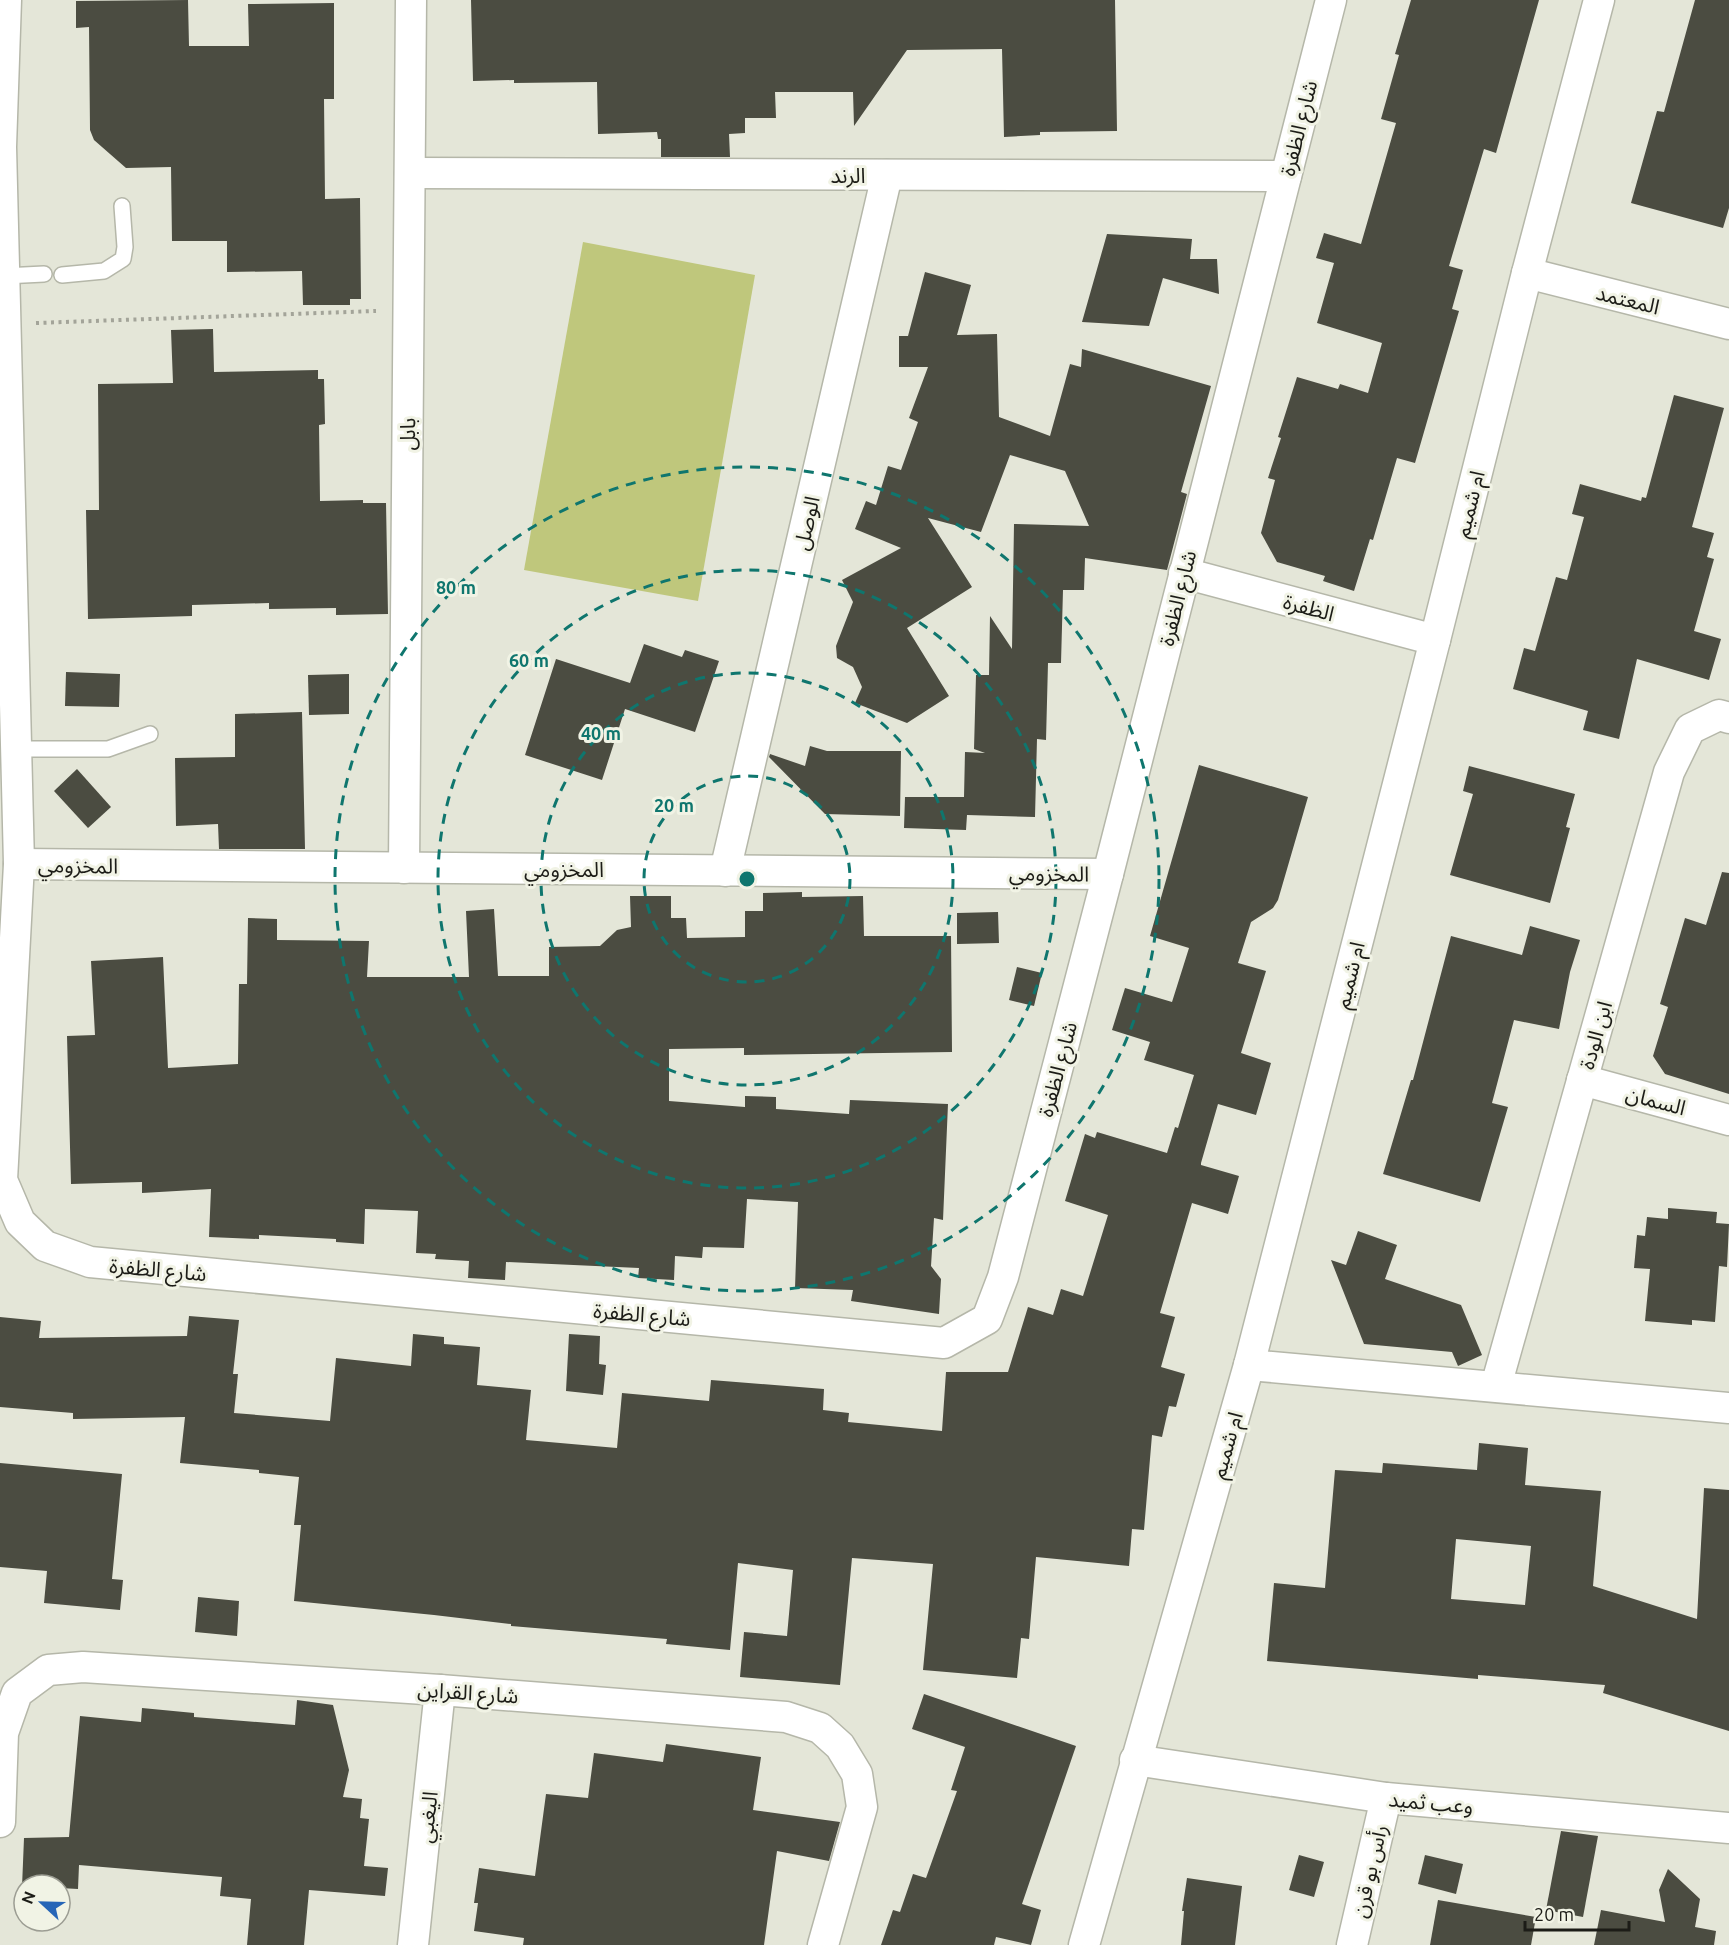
<svg xmlns="http://www.w3.org/2000/svg" width="1729" height="1945" font-family="Ubuntu,'Noto Sans Arabic',sans-serif">
<rect width="100%" height="100%" fill="#e4e6d8"/>
<path fill="#bfc77c" d="M 583,242 L 755,275 L 698,601 L 524,570 Z"/>
<g fill="#4b4c41" fill-rule="evenodd">
<path d="M 188,0 L 189,46 L 249,46 L 248,4 L 334,3 L 334,99 L 324,99 L 325,199 L 360,198 L 361,299 L 350,299 L 350,305 L 303,305 L 302,271 L 227,272 L 227,241 L 172,241 L 171,167 L 126,168 L 94,140 L 90,130 L 89,27 L 76,28 L 76,1 Z"/>
<path d="M 471,0 L 1115,0 L 1117,131 L 1040,132 L 1040,135 L 1004,137 L 1002,49 L 907,50 L 854,126 L 853,92 L 775,92 L 776,118 L 745,118 L 745,133 L 729,134 L 730,157 L 661,157 L 661,139 L 658,139 L 657,132 L 598,134 L 597,82 L 514,83 L 514,80 L 473,81 Z"/>
<path d="M 1411,0 L 1539,0 L 1496,153 L 1484,149 L 1449,266 L 1463,270 L 1452,309 L 1459,311 L 1415,463 L 1397,458 L 1373,540 L 1370,539 L 1354,591 L 1323,581 L 1325,576 L 1277,562 L 1261,533 L 1275,480 L 1268,478 L 1281,438 L 1278,437 L 1297,377 L 1338,389 L 1340,384 L 1368,393 L 1382,343 L 1317,323 L 1334,263 L 1316,258 L 1324,233 L 1361,244 L 1396,123 L 1381,119 L 1399,55 L 1395,54 Z"/>
<path d="M 1695,0 L 1729,0 L 1729,208 L 1723,228 L 1631,203 L 1657,111 L 1664,112 Z"/>
<path d="M 1107,234 L 1192,239 L 1190,259 L 1217,259 L 1219,294 L 1163,278 L 1149,326 L 1082,322 Z"/>
<path d="M 925,272 L 971,285 L 957,335 L 997,334 L 999,417 L 1050,436 L 1070,364 L 1081,367 L 1082,349 L 1211,386 L 1181,492 L 1187,494 L 1167,570 L 1085,558 L 1084,590 L 1063,590 L 1061,663 L 1048,663 L 1046,740 L 1037,739 L 1035,817 L 967,815 L 966,830 L 904,828 L 905,797 L 964,797 L 965,752 L 985,753 L 974,749 L 976,675 L 989,675 L 990,616 L 1012,649 L 1014,524 L 1089,526 L 1065,471 L 1010,455 L 981,532 L 928,518 L 972,587 L 907,628 L 949,696 L 907,723 L 855,703 L 862,687 L 853,667 L 837,658 L 836,646 L 853,602 L 842,580 L 901,548 L 855,529 L 866,501 L 876,505 L 888,466 L 901,470 L 918,422 L 909,418 L 928,367 L 899,367 L 899,336 L 908,336 Z"/>
<path d="M 213,329 L 214,372 L 318,370 L 318,379 L 324,379 L 325,424 L 319,425 L 320,501 L 363,500 L 363,503 L 386,503 L 388,614 L 336,615 L 336,608 L 269,609 L 269,603 L 192,605 L 192,616 L 88,619 L 86,510 L 99,510 L 98,384 L 173,383 L 171,330 Z"/>
<path d="M 1674,395 L 1724,408 L 1692,527 L 1714,533 L 1707,557 L 1714,559 L 1694,631 L 1721,639 L 1709,680 L 1637,659 L 1619,739 L 1583,730 L 1588,711 L 1513,689 L 1524,648 L 1535,651 L 1556,577 L 1567,580 L 1584,517 L 1572,514 L 1580,484 L 1641,501 L 1642,497 L 1646,498 Z"/>
<path d="M 644,644 L 682,657 L 685,650 L 719,661 L 695,732 L 625,709 L 602,780 L 525,755 L 556,659 L 630,683 Z"/>
<path d="M 66,672 L 120,674 L 119,707 L 65,706 Z"/>
<path d="M 349,674 L 349,714 L 309,715 L 308,675 Z"/>
<path d="M 302,712 L 305,849 L 219,849 L 218,824 L 176,826 L 175,758 L 235,757 L 235,714 Z"/>
<path d="M 810,746 L 827,751 L 901,751 L 900,816 L 825,814 L 769,757 L 770,754 L 805,766 Z"/>
<path d="M 1199,765 L 1308,797 L 1278,900 L 1273,908 L 1251,922 L 1238,963 L 1266,971 L 1241,1053 L 1271,1063 L 1256,1115 L 1218,1104 L 1201,1163 L 1201,1165 L 1239,1176 L 1228,1214 L 1192,1203 L 1160,1313 L 1175,1317 L 1161,1367 L 1185,1374 L 1176,1407 L 1169,1406 L 1162,1437 L 1152,1435 L 1144,1530 L 1132,1529 L 1129,1566 L 1036,1557 L 1029,1639 L 1021,1638 L 1017,1678 L 923,1670 L 933,1564 L 852,1558 L 840,1685 L 740,1677 L 744,1632 L 787,1636 L 793,1570 L 738,1563 L 730,1650 L 666,1644 L 667,1639 L 511,1626 L 511,1624 L 434,1615 L 294,1601 L 301,1525 L 294,1525 L 299,1477 L 259,1473 L 259,1470 L 180,1463 L 185,1417 L 73,1419 L 73,1413 L 0,1407 L 0,1317 L 41,1321 L 39,1338 L 187,1336 L 189,1316 L 239,1320 L 233,1374 L 238,1374 L 234,1413 L 330,1421 L 336,1358 L 411,1366 L 413,1334 L 444,1337 L 444,1344 L 480,1347 L 477,1385 L 531,1390 L 526,1440 L 617,1448 L 622,1393 L 709,1401 L 711,1380 L 824,1389 L 823,1410 L 849,1413 L 848,1422 L 942,1431 L 946,1372 L 1008,1372 L 1028,1307 L 1053,1315 L 1061,1289 L 1083,1296 L 1108,1215 L 1065,1201 L 1085,1134 L 1095,1138 L 1097,1132 L 1167,1153 L 1175,1127 L 1178,1128 L 1194,1075 L 1144,1060 L 1150,1042 L 1112,1030 L 1125,988 L 1172,1002 L 1189,948 L 1150,936 Z"/>
<path d="M 1469,766 L 1575,794 L 1566,827 L 1570,828 L 1550,903 L 1450,875 L 1473,794 L 1463,791 Z"/>
<path d="M 77,769 L 111,807 L 88,828 L 54,791 Z"/>
<path d="M 1722,872 L 1729,873 L 1729,1094 L 1665,1074 L 1653,1056 L 1668,1007 L 1660,1004 L 1685,918 L 1706,925 Z"/>
<path d="M 802,892 L 802,897 L 863,896 L 864,936 L 951,936 L 952,1052 L 744,1055 L 744,1048 L 669,1049 L 669,1101 L 745,1107 L 745,1096 L 776,1097 L 776,1109 L 849,1114 L 850,1100 L 948,1104 L 943,1220 L 934,1218 L 931,1266 L 941,1279 L 939,1314 L 851,1301 L 853,1290 L 795,1288 L 798,1202 L 747,1199 L 744,1248 L 703,1247 L 702,1258 L 675,1256 L 674,1280 L 638,1278 L 639,1268 L 506,1262 L 505,1280 L 468,1278 L 469,1261 L 435,1259 L 436,1254 L 416,1253 L 418,1211 L 365,1209 L 364,1244 L 336,1242 L 336,1239 L 259,1235 L 259,1239 L 209,1237 L 211,1189 L 142,1193 L 142,1182 L 71,1184 L 67,1036 L 95,1035 L 91,961 L 163,957 L 168,1068 L 238,1064 L 239,984 L 247,984 L 248,918 L 277,919 L 277,940 L 369,941 L 367,977 L 469,977 L 466,911 L 494,909 L 498,976 L 549,976 L 549,947 L 600,946 L 617,930 L 631,927 L 630,896 L 671,896 L 671,918 L 686,918 L 687,938 L 745,937 L 745,911 L 763,911 L 763,893 Z"/>
<path d="M 998,912 L 999,943 L 957,944 L 957,913 Z"/>
<path d="M 1530,926 L 1580,940 L 1570,972 L 1559,1029 L 1514,1020 L 1492,1103 L 1508,1107 L 1480,1202 L 1383,1174 L 1411,1080 L 1413,1080 L 1451,936 L 1522,955 Z"/>
<path d="M 1017,967 L 1042,973 L 1034,1006 L 1009,1000 Z"/>
<path d="M 1668,1208 L 1717,1212 L 1716,1223 L 1729,1224 L 1727,1267 L 1719,1266 L 1715,1322 L 1692,1320 L 1692,1325 L 1645,1321 L 1650,1269 L 1634,1268 L 1637,1235 L 1645,1236 L 1647,1217 L 1668,1219 Z"/>
<path d="M 1358,1231 L 1397,1245 L 1385,1279 L 1461,1305 L 1482,1355 L 1458,1366 L 1452,1352 L 1364,1344 L 1331,1260 L 1346,1265 Z"/>
<path d="M 569,1334 L 600,1336 L 599,1364 L 606,1365 L 603,1395 L 566,1391 Z"/>
<path d="M 1479,1443 L 1528,1448 L 1525,1485 L 1601,1491 L 1593,1586 L 1697,1619 L 1704,1488 L 1729,1490 L 1729,1731 L 1603,1693 L 1605,1685 L 1478,1675 L 1478,1679 L 1267,1661 L 1274,1583 L 1325,1588 L 1335,1470 L 1382,1473 L 1383,1463 L 1477,1470 ZM 1456,1539 L 1531,1546 L 1525,1605 L 1451,1599 Z"/>
<path d="M 0,1463 L 122,1474 L 112,1579 L 123,1580 L 120,1610 L 44,1603 L 47,1571 L 0,1567 Z"/>
<path d="M 198,1597 L 239,1601 L 237,1636 L 195,1632 Z"/>
<path d="M 924,1694 L 1076,1746 L 1022,1904 L 1041,1910 L 1031,1945 L 996,1937 L 994,1945 L 881,1945 L 893,1910 L 900,1912 L 913,1874 L 926,1878 L 957,1791 L 951,1790 L 965,1747 L 912,1729 Z"/>
<path d="M 297,1700 L 333,1705 L 349,1770 L 343,1797 L 362,1799 L 360,1818 L 369,1819 L 364,1866 L 388,1868 L 385,1896 L 309,1890 L 304,1945 L 247,1945 L 251,1899 L 220,1896 L 222,1877 L 79,1865 L 78,1889 L 60,1888 L 60,1885 L 22,1887 L 24,1838 L 69,1837 L 80,1716 L 141,1722 L 142,1708 L 194,1713 L 194,1717 L 295,1725 Z"/>
<path d="M 666,1744 L 761,1757 L 753,1810 L 840,1822 L 829,1861 L 777,1851 L 764,1945 L 523,1945 L 524,1938 L 474,1931 L 478,1903 L 474,1903 L 479,1868 L 535,1876 L 546,1794 L 588,1798 L 594,1753 L 663,1762 Z"/>
<path d="M 1561,1831 L 1598,1836 L 1583,1917 L 1546,1910 Z"/>
<path d="M 1299,1855 L 1324,1862 L 1314,1897 L 1289,1890 Z"/>
<path d="M 1425,1855 L 1463,1864 L 1456,1894 L 1418,1884 Z"/>
<path d="M 1668,1869 L 1700,1899 L 1695,1927 L 1716,1931 L 1714,1945 L 1594,1945 L 1601,1910 L 1665,1922 L 1659,1890 Z"/>
<path d="M 1187,1878 L 1242,1886 L 1235,1945 L 1181,1945 L 1184,1911 L 1182,1911 Z"/>
<path d="M 1438,1900 L 1536,1917 L 1531,1945 L 1430,1945 Z"/>
</g>
<g fill="none" stroke-linecap="round" stroke-linejoin="round">
<defs>
<g id="lane">
<path d="M 62,275 L 104,271 L 123,259 L 125,247 L 122,206"/>
<path d="M 4,276 L 44,274"/>
<path d="M 16,749 L 108,749 L 150,734"/>
</g>
<g id="street">
<path d="M 6,0 L 1,147 L 19,864 L 2,1180 L 20,1222 L 45,1246 L 90,1262 L 944,1343 L 987,1319 L 1003,1277 L 1108,874 L 1331,0"/>
<path d="M 410,173 L 1286,176"/>
<path d="M 1527,273 L 1729,324"/>
<path d="M 1184,573 L 1435,640"/>
<path d="M 19,864 L 1108,874"/>
<path d="M 404,868 L 411,0"/>
<path d="M 725,871 L 887,175"/>
<path d="M 1582,1080 L 1729,1120"/>
<path d="M 1249,1365 L 1729,1408"/>
<path d="M 1496,1386 L 1669,772 L 1690,729 L 1719,715 L 1729,718"/>
<path d="M 1135,1760 L 1386,1798 L 1729,1828"/>
<path d="M 0,1822 L 3,1733 L 17,1693 L 48,1670 L 83,1667 L 440,1690 L 786,1717 L 820,1728 L 840,1746 L 857,1774 L 862,1807 L 823,1945"/>
<path d="M 413,1945 L 440,1690"/>
<path d="M 1084,1945 L 1249,1365 L 1435,640 L 1527,273 L 1599,0"/>
<path d="M 1352,1945 L 1386,1798"/>
</g>
</defs>
<use href="#lane" stroke="#b5b7a9" stroke-width="18"/>
<use href="#street" stroke="#b5b7a9" stroke-width="33"/>
<path stroke="#a3a499" stroke-width="4" stroke-dasharray="3 4.5" stroke-linecap="butt" d="M 36,323 L 376,311"/>
<use href="#lane" stroke="#fff" stroke-width="15"/>
<use href="#street" stroke="#fff" stroke-width="30"/>
</g>
<g fill="none" stroke="#0f766e" stroke-width="3" stroke-dasharray="10 8">
<circle cx="747" cy="879" r="103"/>
<circle cx="747" cy="879" r="206"/>
<circle cx="747" cy="879" r="309"/>
<circle cx="747" cy="879" r="412"/>
</g>
<g text-anchor="middle" dominant-baseline="central" stroke-width="6" stroke-linejoin="round" paint-order="stroke">
<g font-size="21" fill="#1c1c17" stroke="#f1f3e5">
<text transform="translate(1298 128) rotate(-76)">شارع الظفرة</text>
<text x="848" y="175">الرند</text>
<text transform="translate(1628 299) rotate(14)">المعتمد</text>
<text transform="translate(407 434) rotate(-89)">بابل</text>
<text transform="translate(1469 504) rotate(-76)">ام شميم</text>
<text transform="translate(806 523) rotate(-77)">الوصل</text>
<text transform="translate(1177 598) rotate(-76)">شارع الظفرة</text>
<text transform="translate(1309 607) rotate(15)">الظفرة</text>
<text transform="translate(78 865) rotate(1)">المخزومي</text>
<text x="564" y="869">المخزومي</text>
<text transform="translate(1049 873) rotate(1)">المخزومي</text>
<text transform="translate(1349 975) rotate(-76)">ام شميم</text>
<text transform="translate(1595 1035) rotate(-74)">ابن الودة</text>
<text transform="translate(1057 1069) rotate(-75)">شارع الظفرة</text>
<text transform="translate(1656 1100) rotate(15)">السمان</text>
<text transform="translate(158 1269) rotate(5)">شارع الظفرة</text>
<text transform="translate(642 1314) rotate(5)">شارع الظفرة</text>
<text transform="translate(1226 1445) rotate(-74)">ام شميم</text>
<text transform="translate(468 1692) rotate(4)">شارع القراين</text>
<text transform="translate(1431 1802) rotate(5)">وعب ثميد</text>
<text transform="translate(427 1817) rotate(-84)">اليغبي</text>
<text transform="translate(1369 1871) rotate(-77)">رأس بو قرن</text>
</g>
</g>
<circle cx="747" cy="879" r="9" fill="#0f766e" stroke="#f1f3e5" stroke-width="3"/>
<g font-size="18" text-anchor="middle" font-weight="bold" fill="#0f766e" stroke="#f1f3e5" stroke-width="6" stroke-linejoin="round" paint-order="stroke">
<text x="456" y="594">80 m</text>
<text x="529" y="667">60 m</text>
<text x="601" y="740">40 m</text>
<text x="674" y="812">20 m</text>
</g>
<g transform="translate(42 1903) rotate(292)"><circle r="28" fill="#f1f3e5" stroke="#9c9d93" stroke-width="1.5"/>
<path d="M0-4.5L10 22L0 15L-10 22Z" fill="#2665b7"/>
<text y="-9" font-size="16" font-weight="bold" text-anchor="middle" fill="#1c1c17">N</text>
</g>
<path d="M1525 1921v9h104v-9" fill="none" stroke="#1c1c17" stroke-width="3"/>
<text x="1534" y="1921" font-size="18" fill="#1c1c17" stroke="#f1f3e5" stroke-width="4.5" paint-order="stroke">20 m</text>
</svg>
